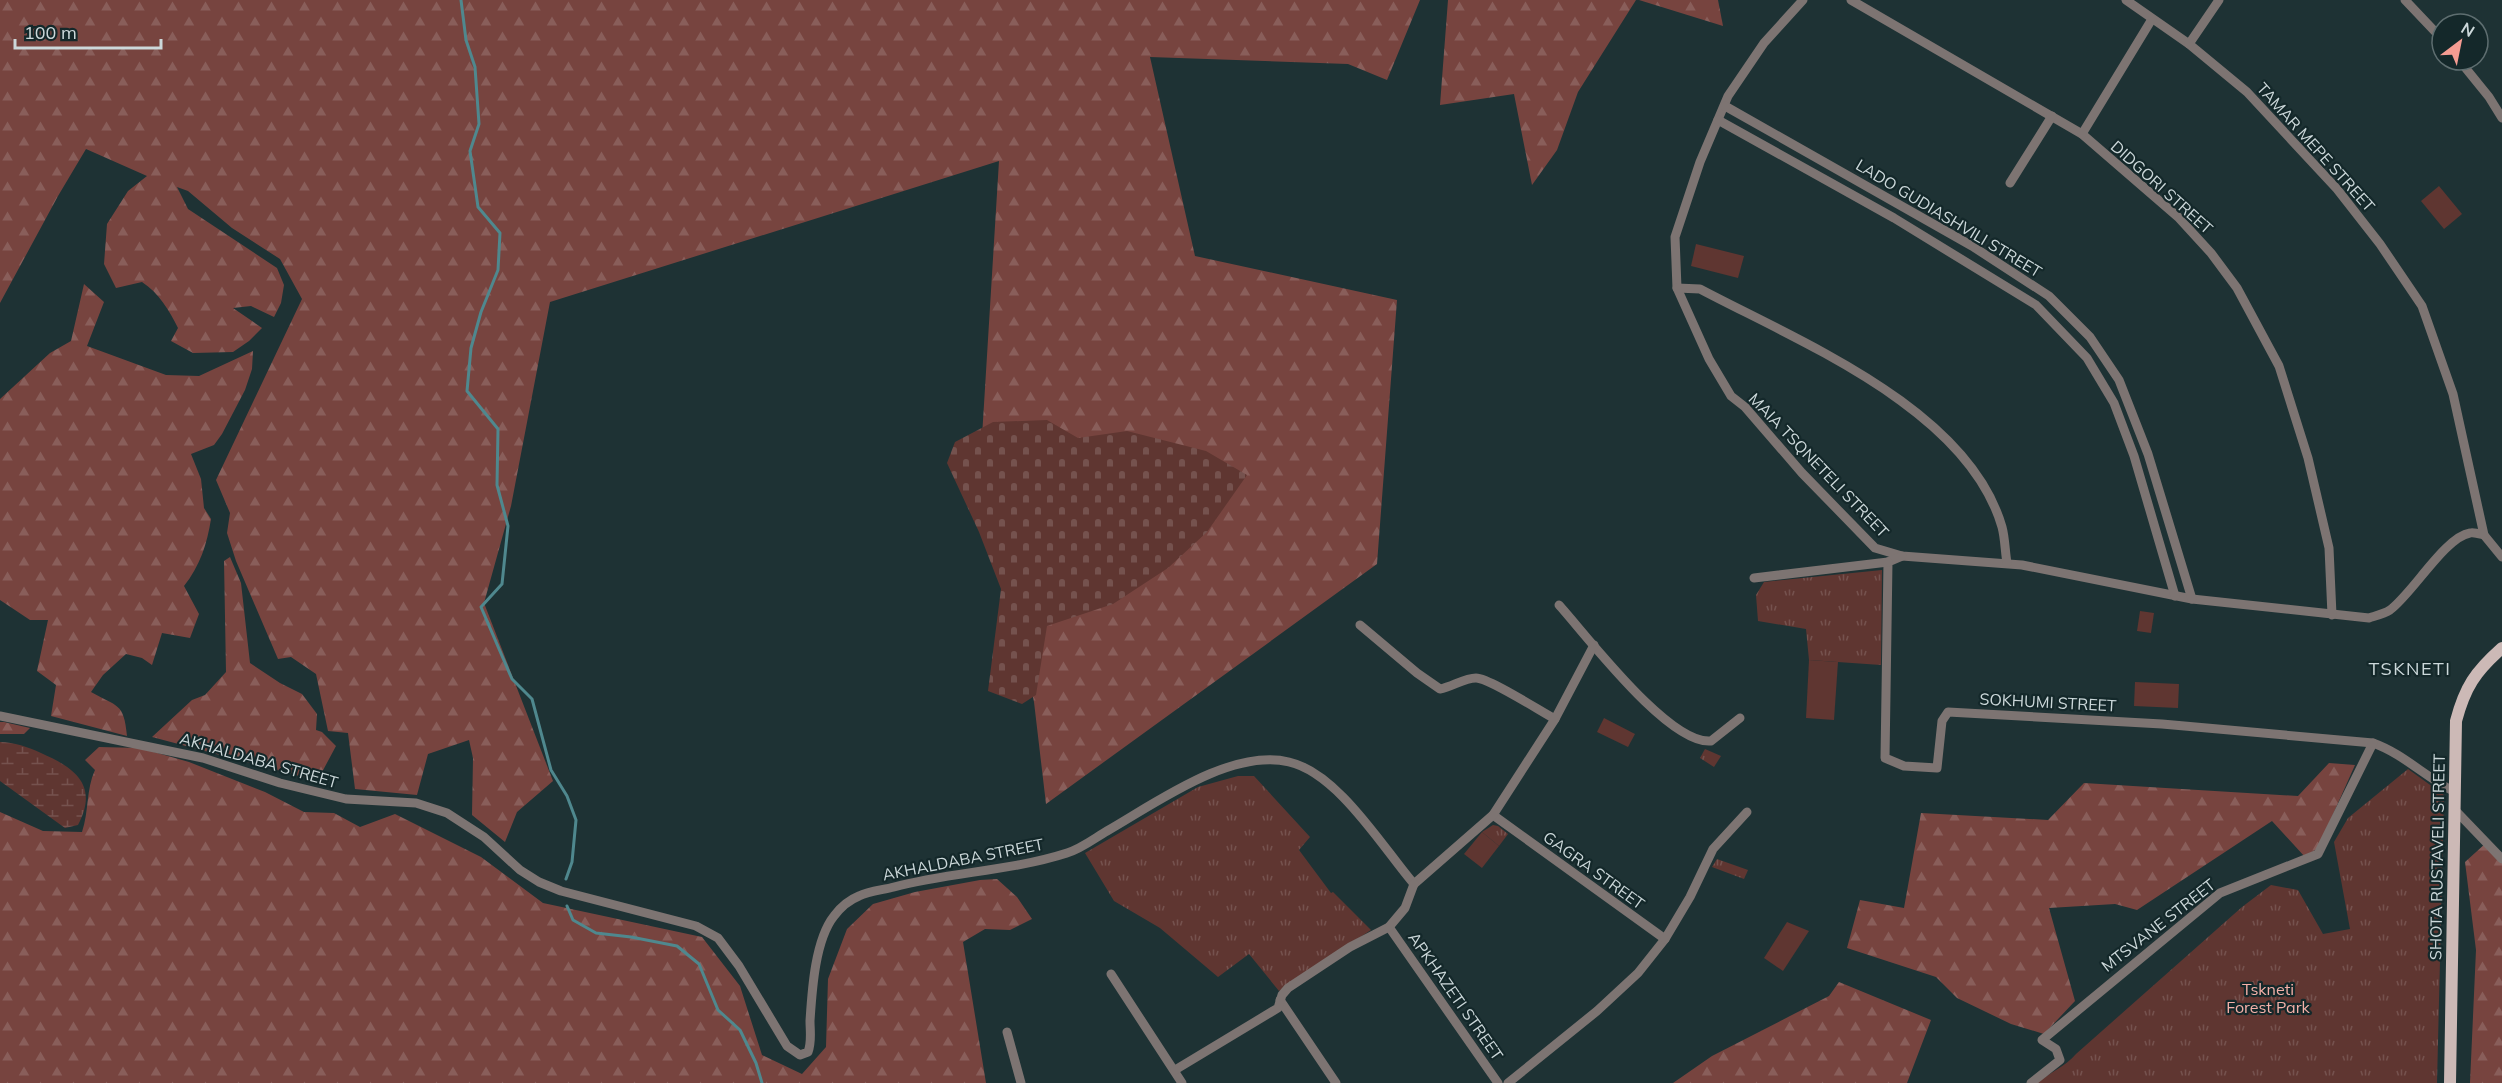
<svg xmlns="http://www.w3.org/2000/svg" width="2502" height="1083" font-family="Mulish,sans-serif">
<defs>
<pattern id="forest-firs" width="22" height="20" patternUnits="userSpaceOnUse" patternTransform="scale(1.5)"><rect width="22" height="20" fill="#77443f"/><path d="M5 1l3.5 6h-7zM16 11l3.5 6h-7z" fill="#895e5a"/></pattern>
<pattern id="wetland-marsh" width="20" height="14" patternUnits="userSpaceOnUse" patternTransform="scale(1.5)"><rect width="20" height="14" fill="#5f3631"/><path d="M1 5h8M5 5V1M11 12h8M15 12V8" fill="none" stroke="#75524e"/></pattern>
<pattern id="cemetery-stones" width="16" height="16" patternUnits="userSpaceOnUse" patternTransform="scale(1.5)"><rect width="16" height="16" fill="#5f3631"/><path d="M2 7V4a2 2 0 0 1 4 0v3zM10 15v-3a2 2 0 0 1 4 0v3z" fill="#75524e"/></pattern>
<pattern id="park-tufts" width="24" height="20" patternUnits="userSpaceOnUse" patternTransform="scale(1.5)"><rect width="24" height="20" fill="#5f3631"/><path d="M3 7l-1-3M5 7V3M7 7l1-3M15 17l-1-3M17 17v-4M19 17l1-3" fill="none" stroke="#75524e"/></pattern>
</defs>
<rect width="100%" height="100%" fill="#1e3234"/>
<g fill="url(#forest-firs)">
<path d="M 0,0 L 1420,0 L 1387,80 L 1348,64 L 1150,57 L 1195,256 L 1397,300 L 1377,564 L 1046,804 L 1034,702 L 981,453 L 999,161 L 550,302 L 511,506 L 484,603 L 553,781 L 517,812 L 505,842 L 472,815 L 473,758 L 469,740 L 428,754 L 417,795 L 355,789 L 348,733 L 328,731 L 316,674 L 291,657 L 278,659 L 236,561 L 227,533 L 230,513 L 216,480 L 302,299 L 280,259 L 232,228 L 188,191 L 177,187 L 188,209 L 277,268 L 284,285 L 281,303 L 274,317 L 251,306 L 233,308 L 262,328 L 249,341 L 233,352 L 193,353 L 171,341 L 178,328 C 169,310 159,293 142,282 L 116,288 L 104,264 L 107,224 L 128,191 L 147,176 L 86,149 L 58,196 L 0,303 Z"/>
<path d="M 1448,0 L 1636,0 L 1578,92 L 1557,150 L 1532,185 L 1514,94 L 1440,105 Z"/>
<path d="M 1639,0 L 1718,0 L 1723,26 Z"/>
<path d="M 84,284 L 104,302 L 87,346 L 166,375 L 199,376 L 253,351 L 252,369 L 245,390 L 222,434 L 214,445 L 191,454 L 201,479 L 204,508 L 211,519 C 207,544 200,566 184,586 L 199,614 L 190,638 L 162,633 L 152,665 L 142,658 L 126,654 L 103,675 L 91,692 C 117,707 124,702 127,736 L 51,716 L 56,685 L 37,671 L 48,620 L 30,620 L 0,600 L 0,399 L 50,353 L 71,341 Z"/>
<path d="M 230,557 L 241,583 L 250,663 L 280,683 L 302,694 L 317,714 L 316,730 L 322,732 L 336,746 L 321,774 L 307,778 L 152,737 L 192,700 L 205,695 L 226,672 L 224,561 Z"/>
<path d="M 0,722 L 4,722 L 30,728 L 24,734 L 0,734 Z"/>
<path d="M 99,747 L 140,748 L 189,762 L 265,792 L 304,812 L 334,813 L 360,827 L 395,814 L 481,857 L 543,903 L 702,937 L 740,986 L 762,1055 L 802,1074 L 826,1047 L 828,979 L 847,929 L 873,904 L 915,892 L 980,880 L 997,879 L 1017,897 L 1032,919 L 1010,930 L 985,929 L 963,942 L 986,1083 L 0,1083 L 0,812 L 43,831 L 82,832 C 89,812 86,789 95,770 L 85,760 Z"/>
<path d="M 2329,763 L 2355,765 L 2318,848 L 2305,857 L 2272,821 L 2137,910 L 2115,904 L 2049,908 L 2075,1001 L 2044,1034 L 2011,1024 L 1957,998 L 1936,977 L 1847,948 L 1860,900 L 1904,908 L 1921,813 L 2048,820 L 2084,783 L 2298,796 Z"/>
<path d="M 2486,843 L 2502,863 L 2502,1083 L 2470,1083 L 2476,950 L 2465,862 Z"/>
<path d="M 1839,982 L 1931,1020 L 1907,1083 L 1673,1083 L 1712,1056 L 1829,996 Z"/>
</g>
<path fill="url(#wetland-marsh)" d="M 0,742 C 14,742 28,747 41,753 C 75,768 99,785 78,825 L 65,828 L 0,781 Z"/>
<path fill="url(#cemetery-stones)" d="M 1047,420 L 1078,438 L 1127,431 L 1206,451 L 1247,475 L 1207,532 L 1168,568 L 1113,604 L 1047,626 L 1036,695 L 1022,704 L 988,691 L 1001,589 L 979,532 L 947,463 L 955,442 L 993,422 Z"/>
<g fill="url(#park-tufts)">
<path d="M 1882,570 L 1881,665 L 1809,660 L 1806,629 L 1758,621 L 1756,595 L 1764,582 Z"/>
<path d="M 1705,749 L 1721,756 L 1714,767 L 1700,758 Z"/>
<path d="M 2408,769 L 2444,795 L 2437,1083 L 2037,1083 C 2050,1072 2065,1067 2076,1054 L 2242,907 L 2271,885 L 2298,890 L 2323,934 L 2350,929 L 2334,842 L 2348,818 Z"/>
<path d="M 1238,776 L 1254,776 L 1310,837 L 1299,850 L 1331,893 L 1333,892 L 1371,930 L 1279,991 L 1249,954 L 1218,977 L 1160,928 L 1114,901 L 1085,853 L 1198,787 Z"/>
<path d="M 1493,825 L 1498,826 L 1508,834 L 1499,846 L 1482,832 Z"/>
<path d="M 1717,859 L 1748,870 L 1744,879 L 1712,867 Z"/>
</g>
<g fill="#5f3631">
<path d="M 2439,186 L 2462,214 L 2444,229 L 2421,201 Z"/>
<path d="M 1696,244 L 1744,256 L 1738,278 L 1691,266 Z"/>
<path d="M 2140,611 L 2154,613 L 2151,633 L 2137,631 Z"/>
<path d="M 1809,660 L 1838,662 L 1834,720 L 1806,718 Z"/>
<path d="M 2135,682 L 2179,684 L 2178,708 L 2134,706 Z"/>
<path d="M 1604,718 L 1635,734 L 1628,747 L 1597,732 Z"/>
<path d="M 1482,832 L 1499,846 L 1482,868 L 1464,854 Z"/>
<path d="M 1787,922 L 1809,931 L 1783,971 L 1764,958 Z"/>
</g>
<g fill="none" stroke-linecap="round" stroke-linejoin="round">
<g stroke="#4f888e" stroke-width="3">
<path d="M 461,0 L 466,40 L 475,67 L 479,124 L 470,151 L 478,207 L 500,233 L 498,270 L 481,312 L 471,348 L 467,391 L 498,429 L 497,485 L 508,526 L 502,584 L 481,607 L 512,679 L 532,699 L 551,770 L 567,796 L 576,820 L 572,862 L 566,879"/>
<path d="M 567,906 L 573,920 L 596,933 L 631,937 L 677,946 L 699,964 L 718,1010 L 740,1030 L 756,1063 L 762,1083"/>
</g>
<g stroke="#7d7472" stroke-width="9">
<path d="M 1803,0 L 1764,43 L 1728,96 L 1700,162 L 1675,237 L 1677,288 L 1709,359 L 1731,396 L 1745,407 L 1802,473 L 1875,548 L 1902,556 L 2022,565 L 2192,599 L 2369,618 C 2375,616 2384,614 2390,610 C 2413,593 2445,537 2470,533 C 2474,532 2480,534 2484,535"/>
<path d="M 1851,0 L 2082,134 L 2178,217 L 2211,253 L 2237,288 L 2279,366 L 2308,458 L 2329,548 L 2332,615"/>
<path d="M 2126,0 L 2189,44 L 2247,92 L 2337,189 L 2380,244 L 2422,306 L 2453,394 L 2484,535 L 2502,557"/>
<path d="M 2405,0 L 2442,39"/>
<path d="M 2189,44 L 2219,0"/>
<path d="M 2459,60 L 2489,97 L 2502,118"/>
<path d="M 1725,106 L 1972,246 L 2049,296 L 2090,337 L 2119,380 L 2148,454 L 2192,599"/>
<path d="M 1718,120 L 1894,218 L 2036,305 L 2087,358 L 2114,403 L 2134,456 L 2175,596"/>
<path d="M 2082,134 L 2152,19"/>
<path d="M 2010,183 L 2052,116"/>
<path d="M 1677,288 L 1700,289 C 1800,342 1968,409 2002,527 C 2005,538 2005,551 2007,563"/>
<path d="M 1902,556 L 1888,562 L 1885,758 L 1904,766 L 1937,768 L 1942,721 L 1948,712 L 2162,724 L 2373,743 C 2404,754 2426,778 2455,792"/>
<path d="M 1754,578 L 1888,562"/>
<path d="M 1559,605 C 1587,636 1669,745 1711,741 L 1740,718"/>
<path d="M 1360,625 L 1417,673 L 1440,689 C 1452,687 1464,678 1476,678 C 1489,678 1540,711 1555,719"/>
<path d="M 0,716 L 203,758 L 280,783 L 346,799 L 416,803 L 447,813 L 484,837 L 520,870 L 539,882 L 561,891 L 696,926 L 718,938 L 739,966 L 787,1046 L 800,1055 L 808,1052 C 812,1042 810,1031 810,1021 C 812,990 815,940 834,916 C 840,908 849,900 859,896 C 869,891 883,890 894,887 C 951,872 1011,871 1067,853 C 1081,849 1095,838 1107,831 C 1156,803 1231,748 1289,762 C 1338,773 1383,848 1414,884"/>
<path d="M 2455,810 L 2502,859"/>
<path d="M 1493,815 L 1665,939 L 1638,973 L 1597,1011 L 1508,1083"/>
<path d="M 1414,884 L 1493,815 L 1555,719 L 1594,645"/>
<path d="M 1389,927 L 1498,1083"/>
<path d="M 1665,939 L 1690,897 L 1713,849 L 1747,812"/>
<path d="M 1111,974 L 1182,1083"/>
<path d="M 1280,1000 L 1336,1083"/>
<path d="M 1007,1032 L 1021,1083"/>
<path d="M 1175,1070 L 1278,1008 L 1282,995 L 1288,988 L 1350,947 L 1389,927 L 1405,908 L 1414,884"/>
<path d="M 2031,1083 L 2060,1060 L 2056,1049 L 2042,1040 L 2220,893 L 2318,854 L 2373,743"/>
</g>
<path stroke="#ccb9b6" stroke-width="12" d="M 2450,1083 L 2456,721 C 2465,687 2475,672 2502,648"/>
</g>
<g text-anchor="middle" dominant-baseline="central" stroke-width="4.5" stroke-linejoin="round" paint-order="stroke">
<g font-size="16" fill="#ccd8da" stroke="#14282a">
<text transform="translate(2316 147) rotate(48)">TAMAR MEPE STREET</text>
<text transform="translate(2162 187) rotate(42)">DIDGORI STREET</text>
<text transform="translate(1949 218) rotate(31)">LADO GUDIASHVILI STREET</text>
<text transform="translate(1819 465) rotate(46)">MAIA TSQNETELI STREET</text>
<text transform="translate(2048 702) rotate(3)">SOKHUMI STREET</text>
<text transform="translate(259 760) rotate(16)">AKHALDABA STREET</text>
<text transform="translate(2437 857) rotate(-89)">SHOTA RUSTAVELI STREET</text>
<text transform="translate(963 859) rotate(-11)">AKHALDABA STREET</text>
<text transform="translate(1594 870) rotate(36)">GAGRA STREET</text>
<text transform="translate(2158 925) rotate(-38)">MTSVANE STREET</text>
<text transform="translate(1456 996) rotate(55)">APKHAZETI STREET</text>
</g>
<g font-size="16" fill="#f5b1a9" stroke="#14282a">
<text x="2268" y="989">Tskneti<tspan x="2268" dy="18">Forest Park</tspan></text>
</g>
<g font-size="18" letter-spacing="1.5" fill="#ccd8da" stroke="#14282a">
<text x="2410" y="668">TSKNETI</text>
</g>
</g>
<g transform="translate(2460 42) rotate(32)"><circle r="28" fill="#14282a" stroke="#5e6e70" stroke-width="1.5"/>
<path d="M0-4.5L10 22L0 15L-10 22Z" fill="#f59c92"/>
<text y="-9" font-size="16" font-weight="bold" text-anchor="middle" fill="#ccd8da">N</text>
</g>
<path d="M15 39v9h146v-9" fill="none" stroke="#ccd8da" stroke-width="3"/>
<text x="24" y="39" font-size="18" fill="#ccd8da" stroke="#14282a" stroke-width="4.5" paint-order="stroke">100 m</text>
</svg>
